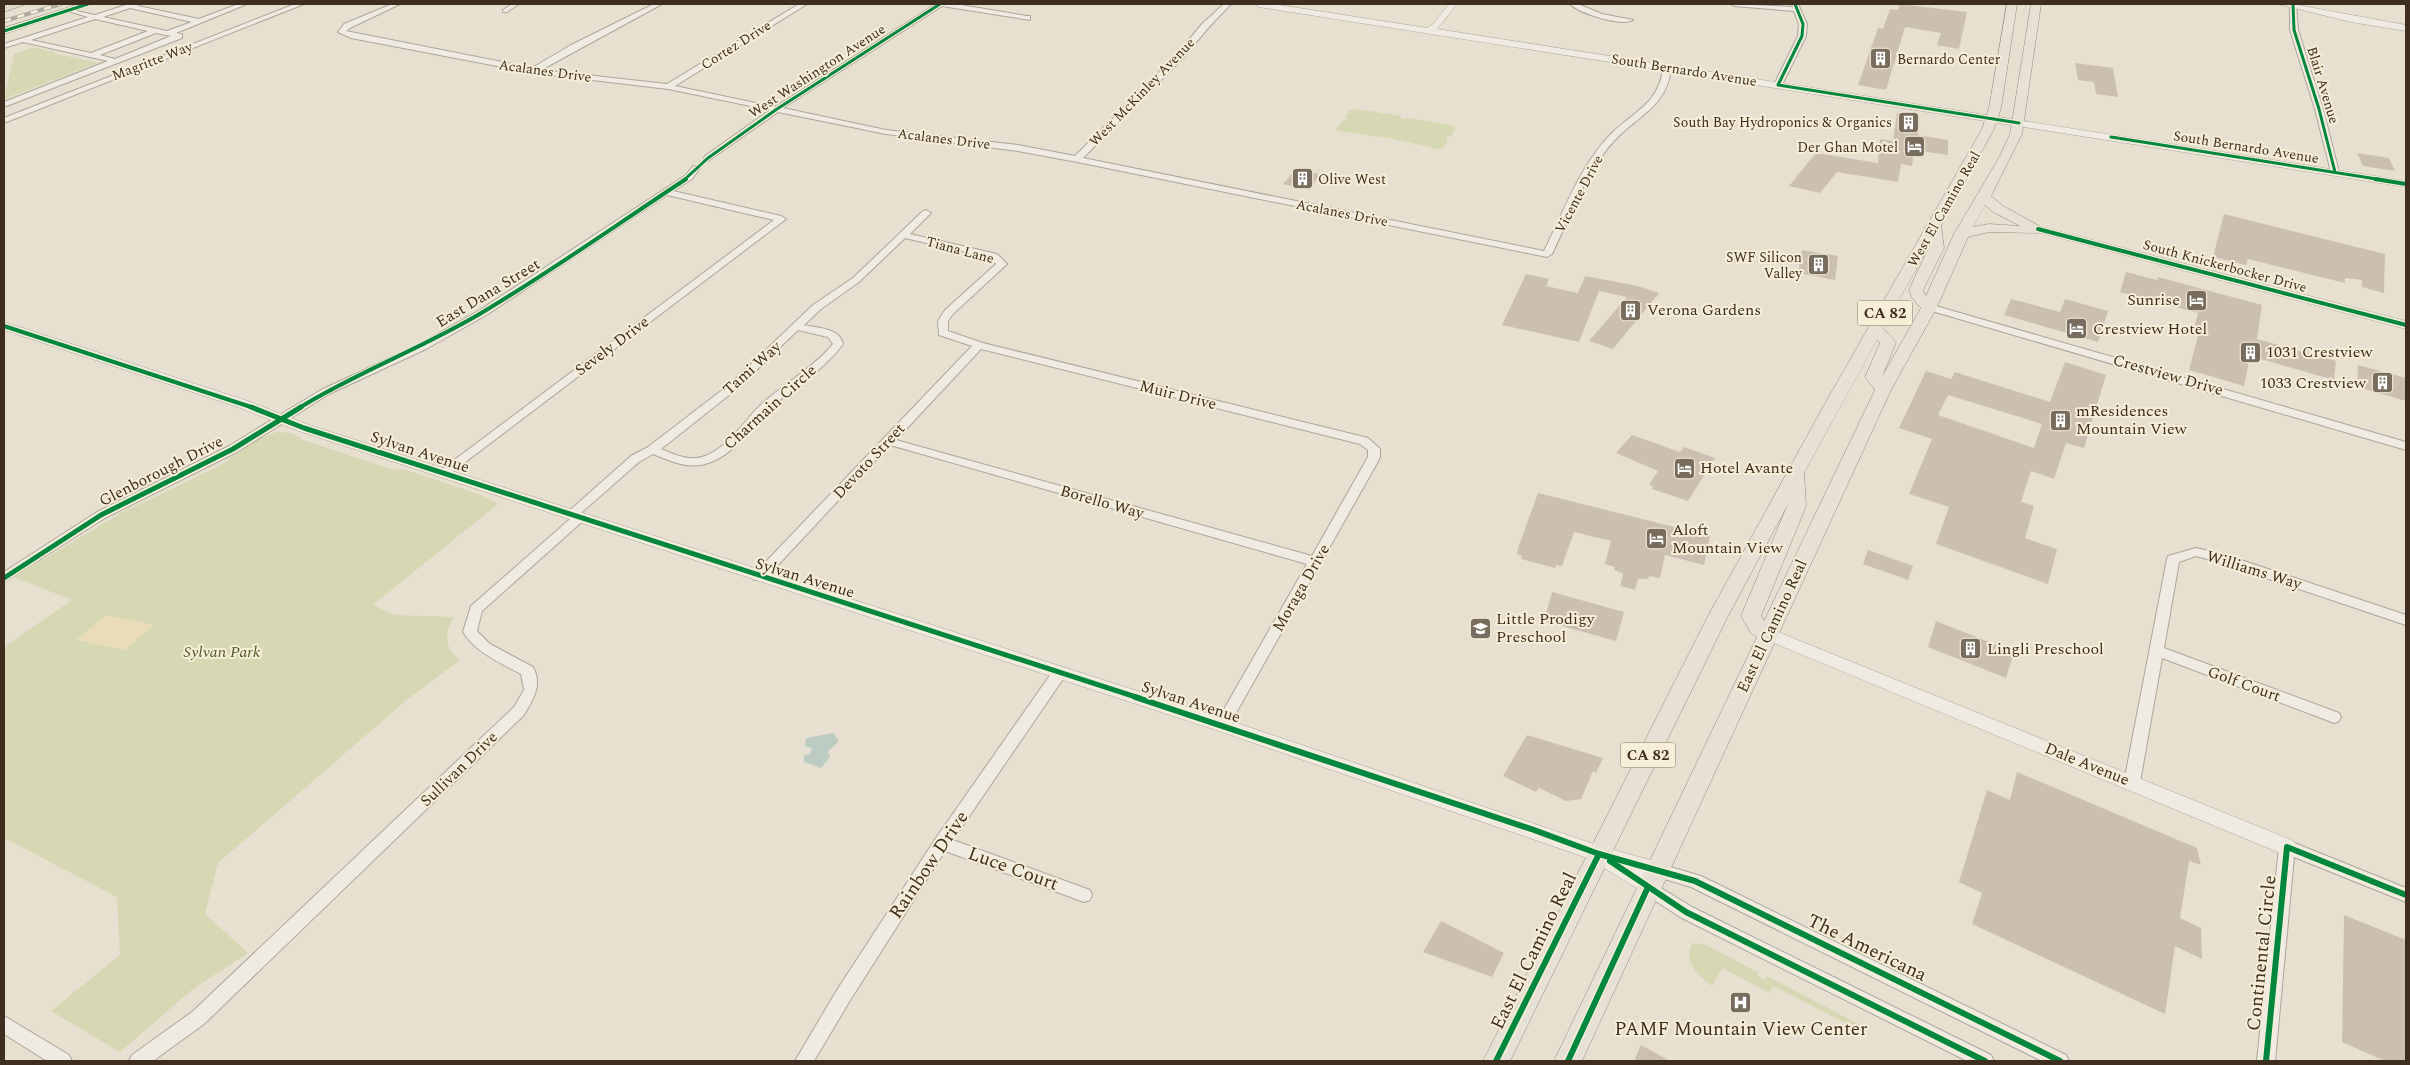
<svg xmlns="http://www.w3.org/2000/svg" width="2410" height="1065" font-family="Spectral,serif">
<rect width="100%" height="100%" fill="#e7e0d1"/>
<g fill="#d6d7b3">
<path d="M 33,47 L 55,52 L 53,53 L 98,63 L 4,99 L 14,54 Z"/>
<path d="M 1358,109 L 1399,116 L 1403,119 L 1408,118 L 1452,125 L 1456,128 L 1451,136 L 1446,137 L 1448,140 L 1443,148 L 1438,149 L 1388,138 L 1338,131 L 1336,129 L 1342,121 L 1347,120 L 1345,117 L 1350,110 Z"/>
<path d="M 276,432 L 292,433 L 303,440 L 391,469 L 406,470 L 481,495 L 498,504 L 373,605 L 395,615 L 454,617 C 444,634 444,648 460,660 L 408,699 L 218,863 L 205,914 L 248,953 L 193,989 L 120,1052 L 51,1011 L 120,955 L 117,897 L 4,838 L 4,647 L 72,600 L 14,577 L 121,513 L 217,467 L 261,438 Z"/>
<path d="M 1692,943 L 1706,945 L 1758,972 L 1757,976 L 1765,980 L 1767,976 L 1862,1026 L 1866,1028 L 1865,1033 L 1773,986 L 1770,993 L 1722,968 L 1712,986 C 1698,976 1683,961 1692,943 Z"/>
</g>
<path fill="#eadcb9" d="M 106,615 L 154,625 L 124,650 L 76,640 Z"/>
<path fill="#bcccc2" d="M 833,733 L 839,741 L 828,751 L 830,757 L 821,768 L 804,762 L 804,755 L 810,754 L 812,748 L 805,746 L 806,738 Z"/>
<g fill="#cbbfb2" fill-rule="evenodd">
<path d="M 1899,4 L 1967,12 L 1959,49 L 1937,45 L 1941,33 L 1905,27 L 1886,90 L 1858,85 L 1878,28 L 1883,29 L 1890,9 L 1898,10 Z"/>
<path d="M 2075,63 L 2113,68 L 2118,97 L 2096,94 L 2094,82 L 2078,80 Z"/>
<path d="M 1897,113 L 1920,117 L 1918,135 L 1948,140 L 1948,155 L 1914,150 L 1912,166 L 1901,164 L 1898,182 L 1837,172 L 1820,193 L 1789,186 L 1816,153 L 1878,163 L 1880,139 L 1893,141 Z"/>
<path d="M 2357,153 L 2389,158 L 2395,171 L 2363,166 Z"/>
<path d="M 1295,170 L 1320,174 L 1309,190 L 1283,184 Z"/>
<path d="M 2224,214 L 2385,254 L 2384,293 L 2362,287 L 2362,280 L 2345,278 L 2345,283 L 2248,259 L 2246,265 L 2213,257 Z"/>
<path d="M 1802,250 L 1838,256 L 1835,280 L 1798,273 Z"/>
<path d="M 2126,272 L 2157,280 L 2158,277 L 2262,305 L 2257,339 L 2336,361 L 2334,380 L 2250,356 L 2244,386 L 2189,370 L 2199,332 L 2194,328 L 2198,313 L 2120,292 Z"/>
<path d="M 1526,274 L 1549,279 L 1546,286 L 1578,293 L 1585,276 L 1638,286 L 1659,293 L 1613,349 L 1589,341 L 1627,297 L 1599,291 L 1579,342 L 1502,325 Z"/>
<path d="M 2011,299 L 2060,312 L 2065,299 L 2108,311 L 2098,342 L 2004,315 Z"/>
<path d="M 2065,362 L 2106,375 L 2084,448 L 2066,443 L 2054,479 L 2031,471 L 2021,502 L 2034,506 L 2025,538 L 2057,549 L 2048,584 L 1936,544 L 1949,507 L 1909,494 L 1932,439 L 1899,428 L 1926,371 L 1951,379 L 1955,372 L 2050,402 ZM 1948,395 L 2042,424 L 2034,448 L 1938,415 Z"/>
<path d="M 2358,365 L 2406,378 L 2406,401 L 2357,387 Z"/>
<path d="M 1632,435 L 1680,452 L 1684,447 L 1715,458 L 1688,501 L 1652,489 L 1653,486 L 1649,485 L 1658,471 L 1616,453 Z"/>
<path d="M 1538,493 L 1710,536 L 1704,565 L 1665,555 L 1660,578 L 1649,576 L 1648,579 L 1638,579 L 1635,590 L 1620,586 L 1623,575 L 1622,573 L 1614,570 L 1615,567 L 1605,564 L 1611,541 L 1574,532 L 1562,566 L 1556,565 L 1555,568 L 1521,559 L 1522,556 L 1517,554 L 1518,548 Z"/>
<path d="M 1868,550 L 1913,566 L 1908,580 L 1863,564 Z"/>
<path d="M 1552,592 L 1624,612 L 1616,641 L 1544,621 Z"/>
<path d="M 1936,621 L 2014,652 L 2006,678 L 1928,647 Z"/>
<path d="M 1527,735 L 1603,758 L 1596,773 L 1593,771 L 1581,799 L 1566,801 L 1539,788 L 1536,792 L 1503,776 Z"/>
<path d="M 2017,772 L 2197,848 L 2201,865 L 2189,861 L 2180,918 L 2201,928 L 2202,959 L 2175,946 L 2165,1014 L 1972,924 L 1982,893 L 1959,882 L 1987,790 L 2010,800 Z"/>
<path d="M 2344,915 L 2406,940 L 2406,1061 L 2385,1061 L 2342,1042 Z"/>
<path d="M 1441,921 L 1504,953 L 1492,977 L 1423,952 Z"/>
<path d="M 1641,1045 L 1670,1061 L 1634,1061 Z"/>
</g>
<g fill="none" stroke-linecap="round" stroke-linejoin="round">
<defs>
<g id="minor">
<path d="M 129,4 L 140,4 L 138,6 L 199,19 L 238,4 L 247,4 L 176,33 L 182,34 L 182,38 L 4,107 L 4,102 L 108,61 L 23,42 L 4,48 L 4,44 L 88,17 L 68,11 L 68,9 L 95,15 ZM 130,8 L 192,22 L 167,31 L 103,17 ZM 95,19 L 148,31 L 91,53 L 31,40 ZM 156,33 L 171,36 L 115,59 L 100,55 Z"/>
<path d="M 295,4 L 304,4 L 4,123 L 4,118 Z"/>
<path d="M 392,4 L 400,4 L 350,28 L 346,31 L 532,68 L 571,45 L 654,4 L 662,4 L 541,70 L 667,84 L 799,4 L 807,4 L 675,86 L 775,107 L 936,4 L 955,4 L 1027,16 L 1030,16 L 1030,20 L 942,6 L 783,108 L 886,130 L 1018,145 L 1075,156 L 1178,53 L 1202,24 L 1224,4 L 1231,4 L 1208,28 L 1184,57 L 1083,158 L 1544,251 C 1564,211 1581,163 1613,132 C 1636,110 1659,103 1663,68 L 1667,66 L 1671,68 C 1667,107 1638,115 1614,141 C 1586,171 1570,217 1552,254 L 1547,257 L 1077,162 L 1018,151 L 886,134 L 778,112 L 708,161 L 704,158 L 705,156 L 770,110 L 668,89 L 533,73 L 351,38 L 338,32 L 344,24 Z"/>
<path d="M 512,4 L 519,4 L 507,12 L 503,12 L 503,10 Z"/>
<path d="M 1570,4 L 1578,4 L 1602,14 L 1633,20 C 1621,27 1579,13 1570,4 Z"/>
<path d="M 1731,4 L 1793,7 L 1792,4 L 1798,4 L 1807,24 L 1806,36 L 1781,87 L 1774,85 L 1798,36 L 1799,24 L 1794,11 L 1734,6 Z"/>
<path d="M 2290,4 L 2296,4 L 2298,30 L 2323,109 L 2339,172 L 2338,174 L 2331,172 L 2315,109 L 2290,30 Z"/>
<path d="M 693,166 L 700,168 L 692,179 L 673,191 L 781,216 L 786,219 L 447,476 L 439,476 L 437,473 L 774,220 L 667,195 L 488,314 L 426,349 L 329,394 L 237,452 L 105,518 L 4,582 L 4,572 L 97,512 L 229,446 L 321,390 L 418,345 L 480,310 L 686,175 Z"/>
<path d="M 926,210 L 931,213 L 910,234 L 997,254 L 1007,264 L 953,314 L 948,321 L 948,331 L 983,343 L 1368,438 L 1380,449 L 1380,457 L 1376,465 L 1227,729 L 1222,731 L 1217,729 L 1215,725 L 1307,564 L 890,445 L 764,580 L 754,580 L 753,577 L 754,574 L 972,346 L 939,335 L 938,321 L 945,310 L 996,264 L 991,258 L 905,238 L 859,282 L 821,309 L 804,325 C 817,328 840,328 843,344 C 825,369 797,385 774,405 C 751,424 736,456 705,464 C 687,469 670,461 653,454 L 639,462 L 581,513 L 586,517 L 584,520 L 482,611 L 477,631 L 490,644 L 533,667 C 543,686 533,699 524,715 L 204,1024 L 153,1061 L 129,1061 L 132,1055 L 192,1012 L 514,707 L 524,690 L 521,674 C 501,663 476,653 463,632 L 471,606 L 570,519 L 566,515 L 568,512 L 631,456 L 648,447 L 730,384 L 813,305 L 853,278 L 923,211 ZM 798,330 L 828,337 L 833,344 C 814,367 787,382 765,401 C 744,419 729,449 702,457 C 688,461 673,454 661,449 L 738,388 ZM 981,349 L 1360,444 L 1368,450 L 1368,457 L 1312,556 L 896,440 Z"/>
<path d="M 1929,304 L 2406,442 L 2406,450 L 1925,309 L 1924,307 Z"/>
<path d="M 2196,548 L 2226,555 L 2406,615 L 2406,625 L 2218,562 L 2196,556 L 2179,562 L 2164,648 L 2339,713 L 2341,717 L 2339,721 L 2334,723 L 2329,721 L 2162,658 L 2140,782 L 2137,786 L 2132,788 L 2127,786 L 2124,782 L 2167,559 L 2168,556 Z"/>
<path d="M 1060,667 L 1065,668 L 1067,672 L 1065,676 L 953,840 L 1090,890 L 1092,895 L 1090,900 L 1084,902 L 945,851 L 849,1002 L 814,1061 L 795,1061 L 837,990 L 936,838 L 1055,668 Z"/>
<path d="M 2287,840 L 2406,888 L 2406,902 L 2294,857 L 2275,1061 L 2257,1061 L 2279,847 L 2281,842 Z"/>
<path d="M 1657,863 L 1701,876 L 2066,1055 L 2069,1061 L 2042,1061 L 1691,887 L 1651,875 L 1649,870 L 1651,865 Z"/>
<path d="M 1648,880 L 1692,907 L 1991,1055 L 1994,1061 L 1967,1061 L 1680,917 L 1642,892 L 1640,887 L 1642,882 Z"/>
<path d="M 4,1016 L 69,1055 L 72,1061 L 47,1061 L 4,1034 Z"/>
</g>
<g id="tertiary">
<path d="M 1255,4 L 1273,4 L 1427,28 L 1433,24 L 1449,4 L 1457,4 L 1437,29 L 2406,181 L 2406,187 L 1259,7 Z"/>
<path d="M 2278,4 L 2292,4 L 2406,25 L 2406,31 L 2351,22 Z"/>
<path d="M 2038,226 L 2406,321 L 2406,329 L 2034,231 L 2032,229 Z"/>
<path d="M 4,322 L 245,400 L 309,425 L 1228,720 L 1600,846 L 1657,862 L 1664,864 L 1667,870 L 1664,876 L 1657,878 L 1646,875 L 1655,881 L 1658,887 L 1655,893 L 1648,895 L 1604,868 L 1602,863 L 1216,730 L 299,431 L 235,406 L 4,330 Z"/>
<path d="M 1768,628 L 2294,841 L 2296,847 L 2294,853 L 2287,855 L 2280,853 L 1762,638 L 1760,634 L 1762,630 Z"/>
</g>
<path id="secondary" d="M 79,4 L 93,4 L 4,34 L 4,28 Z"/>
<path id="primary" d="M 2007,4 L 2017,4 L 2001,108 L 1994,129 L 1941,225 L 1944,248 L 1923,290 L 1926,296 L 1954,234 L 2000,156 L 2010,134 L 2031,4 L 2041,4 L 2022,134 L 1991,196 L 2003,206 L 2045,229 L 2038,233 L 1989,232 L 1968,237 L 1937,307 L 1891,390 L 1582,1061 L 1554,1061 L 1757,637 L 1751,633 L 1741,616 L 1788,504 L 1727,618 L 1510,1061 L 1483,1061 L 1707,618 L 1827,400 L 1982,129 L 1989,108 ZM 1985,205 L 1993,212 L 2020,226 L 1989,224 L 1973,227 ZM 1930,245 L 1909,290 L 1912,298 L 1921,308 L 1882,377 L 1896,342 L 1883,328 ZM 1877,340 L 1880,343 L 1865,377 L 1875,390 L 1764,621 L 1761,616 L 1806,506 L 1804,473 Z"/>
<path id="trunk" d="M 10,4 L 27,4 L 4,12 L 4,6 Z"/>
</defs>
<use href="#minor" stroke="#ada599" stroke-width="2"/>
<use href="#tertiary" stroke="#ada599" stroke-width="1"/>
<use href="#secondary" stroke="#9c958a" stroke-width="1"/>
<use href="#primary" stroke="#928b80" stroke-width="1"/>
<use href="#trunk" stroke="#928b80" stroke-width="1"/>
<use href="#minor" fill="#efebe3" fill-rule="evenodd"/>
<use href="#tertiary" fill="#efebe3" fill-rule="evenodd"/>
<use href="#secondary" fill="#efebe3" fill-rule="evenodd"/>
<use href="#primary" fill="#e6e1d4" fill-rule="evenodd"/>
<use href="#trunk" fill="#e0d9cb" fill-rule="evenodd"/>
<defs>
<path id="rail" d="M 4,21 L 61,4"/>
</defs>
<use href="#rail" stroke="#afaaa2" stroke-width="4"/>
<use href="#rail" stroke="#f7eed8" stroke-width="2.5" stroke-dasharray="7" stroke-linecap="butt"/>
<defs>
<g id="cycleway-far3">
<path d="M 1795,4 L 1803,24 L 1802,36 L 1778,85 L 2019,123"/>
<path d="M 2293,4 L 2294,30 L 2319,109 L 2335,172"/>
<path d="M 4,31 L 88,4"/>
<path d="M 2111,137 L 2383,180"/>
<path d="M 684,180 L 708,158 L 777,109 L 940,4"/>
</g>
<g id="cycleway-far2">
<path d="M 2375,179 L 2406,184"/>
<path d="M 2038,229 L 2406,325"/>
<path d="M 4,326 L 254,408"/>
<path d="M 299,408 C 357,372 423,348 483,312 C 552,271 619,223 686,179"/>
</g>
<g id="cycleway-far1">
<path d="M 251,407 L 304,428 L 1139,698"/>
<path d="M 4,578 L 101,515 L 233,449 L 301,407"/>
</g>
<g id="cycleway">
<path d="M 1135,697 L 1534,830 L 1599,854 L 1695,881 L 2060,1061"/>
<path d="M 1610,861 L 1686,912 L 1985,1061"/>
<path d="M 1496,1061 L 1599,854"/>
<path d="M 1568,1061 L 1648,887"/>
<path d="M 2266,1061 L 2287,847 L 2406,895"/>
</g>
</defs>
<use href="#cycleway-far3" stroke="#f7eed8" stroke-width="5"/>
<use href="#cycleway-far2" stroke="#f7eed8" stroke-width="6"/>
<use href="#cycleway-far1" stroke="#f7eed8" stroke-width="8"/>
<use href="#cycleway" stroke="#f7eed8" stroke-width="9"/>
<use href="#cycleway-far3" stroke="#00873e" stroke-width="3"/>
<use href="#cycleway-far2" stroke="#00873e" stroke-width="4"/>
<use href="#cycleway-far1" stroke="#00873e" stroke-width="5"/>
<use href="#cycleway" stroke="#00873e" stroke-width="6"/>
</g>
<defs>
<symbol id="building-square" viewBox="-11 -11 22 22"><rect x="-9" y="-9" width="18" height="18" rx="4" fill="#786c5e" stroke="#f7eed8"/><path d="M-4-6H4V6H1V3H-1V6H-4ZM-2.5-4.3h1.7v1.8h-1.7ZM.8-4.3h1.7v1.8H.8ZM-2.5-1h1.7V.8h-1.7ZM.8-1h1.7V.8H.8Z" fill="#fff"/></symbol>
<symbol id="hotel-square" viewBox="-11 -11 22 22"><rect x="-9" y="-9" width="18" height="18" rx="4" fill="#786c5e" stroke="#f7eed8"/><path d="M-6-4.5h1.5V1H6V5H4.5V3h-9V5H-6ZM-4 0a1.8 1.8 0 1 1 3.6 0ZM.5 0V-2.5h3Q6-2.5 6 0Z" fill="#fff"/></symbol>
<symbol id="school-square" viewBox="-11 -11 22 22"><rect x="-9" y="-9" width="18" height="18" rx="4" fill="#786c5e" stroke="#f7eed8"/><path d="M0-5L7-2L0 1L-7-2ZM-4 1L0 2.5L4 1V4Q0 6-4 4Z" fill="#fff"/></symbol>
<symbol id="hospital-square" viewBox="-11 -11 22 22"><rect x="-9" y="-9" width="18" height="18" rx="4" fill="#786c5e" stroke="#f7eed8"/><path d="M-5-5h3v3.5h4V-5h3V5h-3V1.5h-4V5h-3Z" fill="#fff"/></symbol>
</defs>
<g fill-rule="evenodd">
<use href="#building-square" x="1868" y="46" width="25" height="25"/>
<use href="#building-square" x="1896" y="110" width="25" height="25"/>
<use href="#hotel-square" x="1902" y="134" width="25" height="25"/>
<use href="#building-square" x="1290" y="166" width="25" height="25"/>
<use href="#building-square" x="1806" y="252" width="25" height="25"/>
<use href="#hotel-square" x="2184" y="288" width="25" height="25"/>
<use href="#building-square" x="1618" y="298" width="25" height="25"/>
<use href="#hotel-square" x="2064" y="316" width="25" height="25"/>
<use href="#building-square" x="2238" y="340" width="25" height="25"/>
<use href="#building-square" x="2370" y="370" width="25" height="25"/>
<use href="#building-square" x="2048" y="408" width="25" height="25"/>
<use href="#hotel-square" x="1672" y="456" width="25" height="25"/>
<use href="#hotel-square" x="1644" y="526" width="25" height="25"/>
<use href="#school-square" x="1468" y="616" width="25" height="25"/>
<use href="#building-square" x="1958" y="636" width="25" height="25"/>
<use href="#hospital-square" x="1728" y="990" width="25" height="25"/>
</g>
<g text-anchor="middle" dominant-baseline="central" stroke-width="4" stroke-linejoin="round" paint-order="stroke">
<g font-size="14" fill="#3d2e20" stroke="#f7eed8">
<text transform="translate(736 45) rotate(-32)">Cortez Drive</text>
<text transform="translate(152 61) rotate(-21)">Magritte Way</text>
<text transform="translate(1684 70) rotate(9)">South Bernardo Avenue</text>
<text transform="translate(545 71) rotate(8)">Acalanes Drive</text>
<text transform="translate(817 71) rotate(-33)">West Washington Avenue</text>
<text transform="translate(2323 85) rotate(73)">Blair Avenue</text>
<text transform="translate(1142 92) rotate(-46)">West McKinley Avenue</text>
<text transform="translate(944 139) rotate(7)">Acalanes Drive</text>
<text transform="translate(2246 147) rotate(9)">South Bernardo Avenue</text>
<text transform="translate(1579 194) rotate(-62)">Vicente Drive</text>
<text transform="translate(1944 209) rotate(-60)">West El Camino Real</text>
<text transform="translate(1342 213) rotate(11)">Acalanes Drive</text>
<text transform="translate(960 250) rotate(15)">Tiana Lane</text>
<text transform="translate(2225 266) rotate(15)">South Knickerbocker Drive</text>
</g>
<g font-size="14" fill="#3d2e20" stroke="#f7eed8" text-anchor="end">
<text x="1897" y="59" text-anchor="start">Bernardo Center</text>
<text x="1892" y="122">South Bay Hydroponics &amp; Organics</text>
<text x="1898" y="147">Der Ghan Motel</text>
<text x="1318" y="179" text-anchor="start">Olive West</text>
<text x="1802" y="257">SWF Silicon<tspan x="1802" dy="16">Valley</tspan></text>
</g>
<g fill="#f7eed8" stroke="#756857" stroke-width="1">
<rect x="1857.5" y="300.5" width="55" height="25" rx="4"/>
<rect x="1620.5" y="742.5" width="55" height="25" rx="4"/>
</g>
<g font-size="15" font-weight="bold" fill="#3d2e20">
<text x="1885" y="313">CA 82</text>
<text x="1648" y="755">CA 82</text>
</g>
<g font-size="16" fill="#3d2e20" stroke="#f7eed8">
<text transform="translate(488 293) rotate(-31)">East Dana Street</text>
<text transform="translate(612 346) rotate(-37)">Sevely Drive</text>
<text transform="translate(752 368) rotate(-42)">Tami Way</text>
<text transform="translate(2168 375) rotate(16)">Crestview Drive</text>
<text transform="translate(1178 395) rotate(14)">Muir Drive</text>
<text transform="translate(770 407) rotate(-42)">Charmain Circle</text>
<text transform="translate(420 452) rotate(18)">Sylvan Avenue</text>
<text transform="translate(869 461) rotate(-47)">Devoto Street</text>
<text transform="translate(161 471) rotate(-27)">Glenborough Drive</text>
<text transform="translate(1102 502) rotate(16)">Borello Way</text>
<text transform="translate(2254 570) rotate(17)">Williams Way</text>
<text transform="translate(805 578) rotate(17)">Sylvan Avenue</text>
<text transform="translate(1301 588) rotate(-60)">Moraga Drive</text>
<text transform="translate(1772 626) rotate(-65)">East El Camino Real</text>
<text transform="translate(2244 684) rotate(20)">Golf Court</text>
<text transform="translate(1191 702) rotate(18)">Sylvan Avenue</text>
<text transform="translate(2087 764) rotate(22)">Dale Avenue</text>
<text transform="translate(459 769) rotate(-44)">Sullivan Drive</text>
</g>
<g font-size="16" fill="#3d2e20" stroke="#f7eed8" text-anchor="start">
<text x="2180" y="300" text-anchor="end">Sunrise</text>
<text x="1647" y="310">Verona Gardens</text>
<text x="2093" y="329">Crestview Hotel</text>
<text x="2266" y="352">1031 Crestview</text>
<text x="2366" y="383" text-anchor="end">1033 Crestview</text>
<text x="2076" y="411">mResidences<tspan x="2076" dy="18">Mountain View</tspan></text>
<text x="1700" y="468">Hotel Avante</text>
<text x="1672" y="530">Aloft<tspan x="1672" dy="18">Mountain View</tspan></text>
<text x="1496" y="619">Little Prodigy<tspan x="1496" dy="18">Preschool</tspan></text>
<text x="1987" y="649">Lingli Preschool</text>
</g>
<g font-size="16" font-style="italic" fill="#4d5a26" stroke="#f7eed8">
<text x="222" y="652">Sylvan Park</text>
</g>
<g font-size="19" fill="#3d2e20" stroke="#f7eed8">
<text transform="translate(929 865) rotate(-56)">Rainbow Drive</text>
<text transform="translate(1013 869) rotate(20)">Luce Court</text>
<text transform="translate(1867 948) rotate(26)">The Americana</text>
<text transform="translate(1534 951) rotate(-64)">East El Camino Real</text>
<text transform="translate(2262 953) rotate(-84)">Continental Circle</text>
</g>
<g font-size="19" fill="#3d2e20" stroke="#f7eed8">
<text x="1741" y="1029">PAMF Mountain View Center</text>
</g>
</g>
<rect width="2410" height="1065" fill="none" stroke="#3d2e20" stroke-width="10"/>
</svg>
